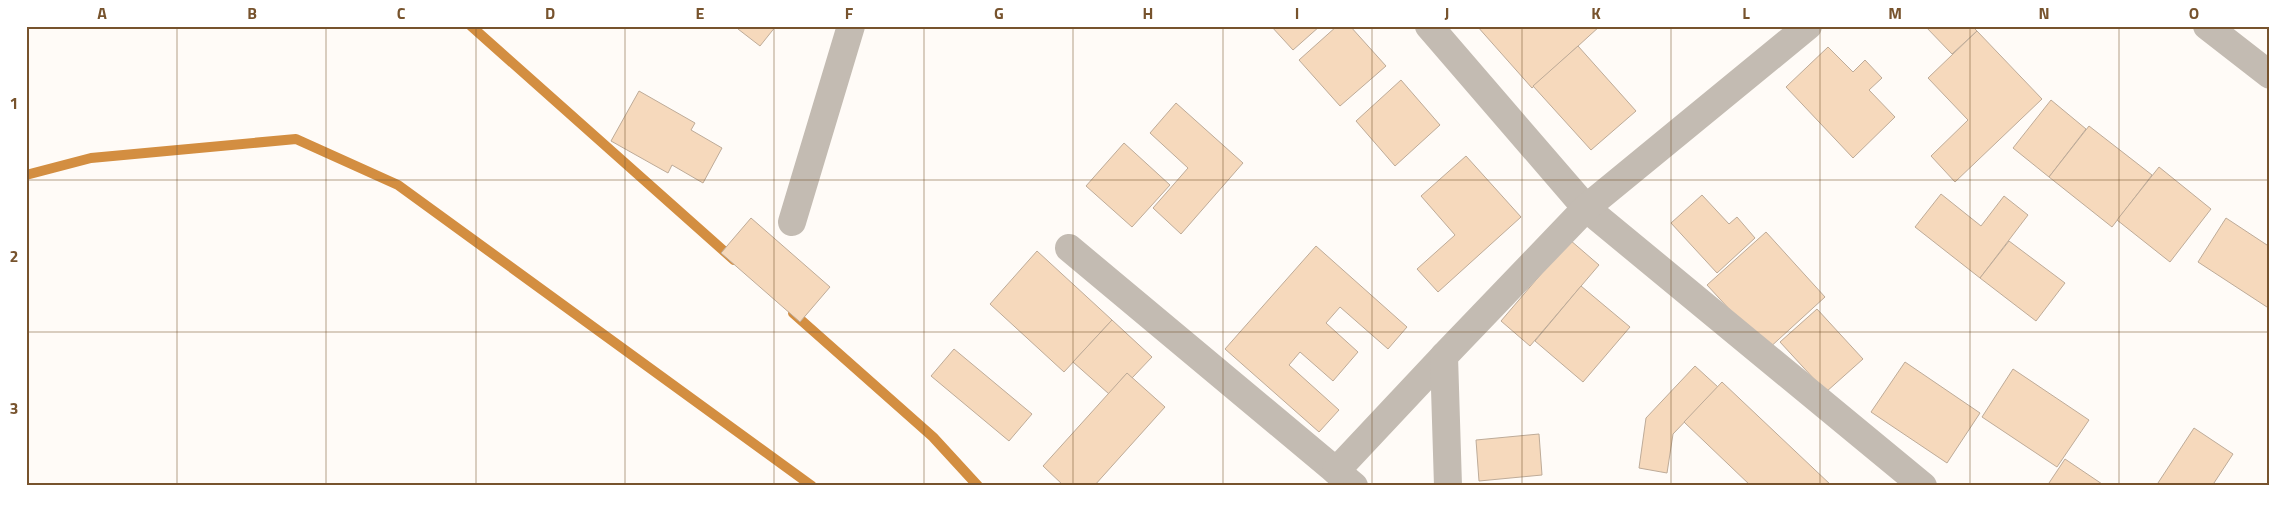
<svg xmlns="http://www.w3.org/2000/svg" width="2296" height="512" font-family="'Titillium Web',sans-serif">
<rect width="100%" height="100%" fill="#fffbf7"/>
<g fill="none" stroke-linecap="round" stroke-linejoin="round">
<g stroke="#d38e41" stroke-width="10">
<path d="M 471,26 L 734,260"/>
<path d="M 26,175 L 91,158 L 296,139 L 398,185 L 812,486"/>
<path d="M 793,313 L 933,437 L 978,486"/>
</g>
</g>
<g fill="#f6d9bc" stroke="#beab98">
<path d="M 740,26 L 776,26 L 760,46 L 738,29 Z"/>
<path d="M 1271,26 L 1320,26 L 1293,50 Z"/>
<path d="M 1337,26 L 1350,26 L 1386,66 L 1340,106 L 1299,60 Z"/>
<path d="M 1477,26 L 1548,27 L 1600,26 L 1532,88 Z"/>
<path d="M 1925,26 L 1972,26 L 1977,31 L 1952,54 Z"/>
<path d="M 1977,31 L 2042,99 L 1955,182 L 1931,156 L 1968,120 L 1928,78 Z"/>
<path d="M 1578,46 L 1636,111 L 1591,150 L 1533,86 Z"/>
<path d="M 1828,47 L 1853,72 L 1865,60 L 1882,78 L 1869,90 L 1895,117 L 1853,158 L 1786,87 Z"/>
<path d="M 1401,80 L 1440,125 L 1395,166 L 1356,121 Z"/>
<path d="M 639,91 L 695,123 L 691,130 L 722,148 L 703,183 L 672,165 L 668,173 L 611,141 Z"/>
<path d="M 2051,100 L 2086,129 L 2049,177 L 2013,148 Z"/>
<path d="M 1176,103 L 1243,163 L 1181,234 L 1153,208 L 1188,168 L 1150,133 Z"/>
<path d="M 2089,126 L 2152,175 L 2112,227 L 2049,177 Z"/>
<path d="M 1124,143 L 1170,185 L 1132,227 L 1086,186 Z"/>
<path d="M 1466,156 L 1521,217 L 1438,292 L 1417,269 L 1455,235 L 1421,196 Z"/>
<path d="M 2159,167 L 2211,209 L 2170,262 L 2117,220 Z"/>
<path d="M 1941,194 L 1981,226 L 2004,196 L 2028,215 L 1980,278 L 1915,227 Z"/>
<path d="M 1702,195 L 1729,224 L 1737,217 L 1755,238 L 1717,273 L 1671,223 Z"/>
<path d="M 751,218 L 830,287 L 800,322 L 721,253 Z"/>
<path d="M 2226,218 L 2270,247 L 2270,309 L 2198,262 Z"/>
<path d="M 1766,232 L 1825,297 L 1767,350 L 1707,285 Z"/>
<path d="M 1570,240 L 1599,265 L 1530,346 L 1501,321 Z"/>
<path d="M 2009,241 L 2065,283 L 2036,321 L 1980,278 Z"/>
<path d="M 1316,246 L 1407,327 L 1388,349 L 1340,307 L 1326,323 L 1358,352 L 1333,381 L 1300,352 L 1289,365 L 1339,410 L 1319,432 L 1225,349 Z"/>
<path d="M 1037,251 L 1112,320 L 1064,372 L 990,304 Z"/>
<path d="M 1581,286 L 1630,327 L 1583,382 L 1535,341 Z"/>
<path d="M 1817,309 L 1863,359 L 1826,392 L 1780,342 Z"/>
<path d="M 1112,320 L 1152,357 L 1132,378 L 1127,373 L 1109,394 L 1073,362 Z"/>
<path d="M 954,349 L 1032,414 L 1009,441 L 931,376 Z"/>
<path d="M 1905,362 L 1980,413 L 1947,463 L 1871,412 Z"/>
<path d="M 1695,366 L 1718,387 L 1673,434 L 1667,473 L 1639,468 L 1646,418 Z"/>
<path d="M 2013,369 L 2089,420 L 2057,467 L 1982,417 Z"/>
<path d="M 1127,373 L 1165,407 L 1094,486 L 1064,486 L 1043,466 Z"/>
<path d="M 1722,382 L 1832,486 L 1751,486 L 1684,422 Z"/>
<path d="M 2194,428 L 2233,454 L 2212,486 L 2156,486 Z"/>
<path d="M 1539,434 L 1542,475 L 1479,481 L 1476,440 Z"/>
<path d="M 2065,459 L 2105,486 L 2047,486 Z"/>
</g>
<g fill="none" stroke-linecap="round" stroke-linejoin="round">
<g stroke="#c3bbb2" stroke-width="28">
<path d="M 1429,26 L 1586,208 L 1923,486"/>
<path d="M 2207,26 L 2270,75"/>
<path d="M 792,222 L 851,26"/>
<path d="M 1069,248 L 1354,486"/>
<path d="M 1336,471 L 1444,356"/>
<path d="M 1448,486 L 1444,356 L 1586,208 L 1808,26"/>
</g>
</g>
<path fill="none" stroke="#77532d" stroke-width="1" stroke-opacity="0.55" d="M 177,26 L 177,486M 326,26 L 326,486M 476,26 L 476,486M 625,26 L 625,486M 774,26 L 774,486M 924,26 L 924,486M 1073,26 L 1073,486M 1223,26 L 1223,486M 1372,26 L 1372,486M 1522,26 L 1522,486M 1671,26 L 1671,486M 1820,26 L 1820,486M 1970,26 L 1970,486M 2119,26 L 2119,486M 26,180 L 2270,180M 26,332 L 2270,332"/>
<rect width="2296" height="512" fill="none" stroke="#ffffff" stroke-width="55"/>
<rect x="28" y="28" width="2240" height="456" fill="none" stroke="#77532d" stroke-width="2"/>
<g font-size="16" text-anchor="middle" font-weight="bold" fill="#77532d">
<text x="102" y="19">A</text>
<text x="252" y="19">B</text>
<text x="401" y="19">C</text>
<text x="550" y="19">D</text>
<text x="700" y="19">E</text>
<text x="849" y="19">F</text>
<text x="999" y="19">G</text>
<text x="1148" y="19">H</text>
<text x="1297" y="19">I</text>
<text x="1447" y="19">J</text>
<text x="1596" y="19">K</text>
<text x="1746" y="19">L</text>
<text x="1895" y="19">M</text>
<text x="2044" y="19">N</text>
<text x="2194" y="19">O</text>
<text x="14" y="109">1</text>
<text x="14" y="262">2</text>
<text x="14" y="414">3</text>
</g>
</svg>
